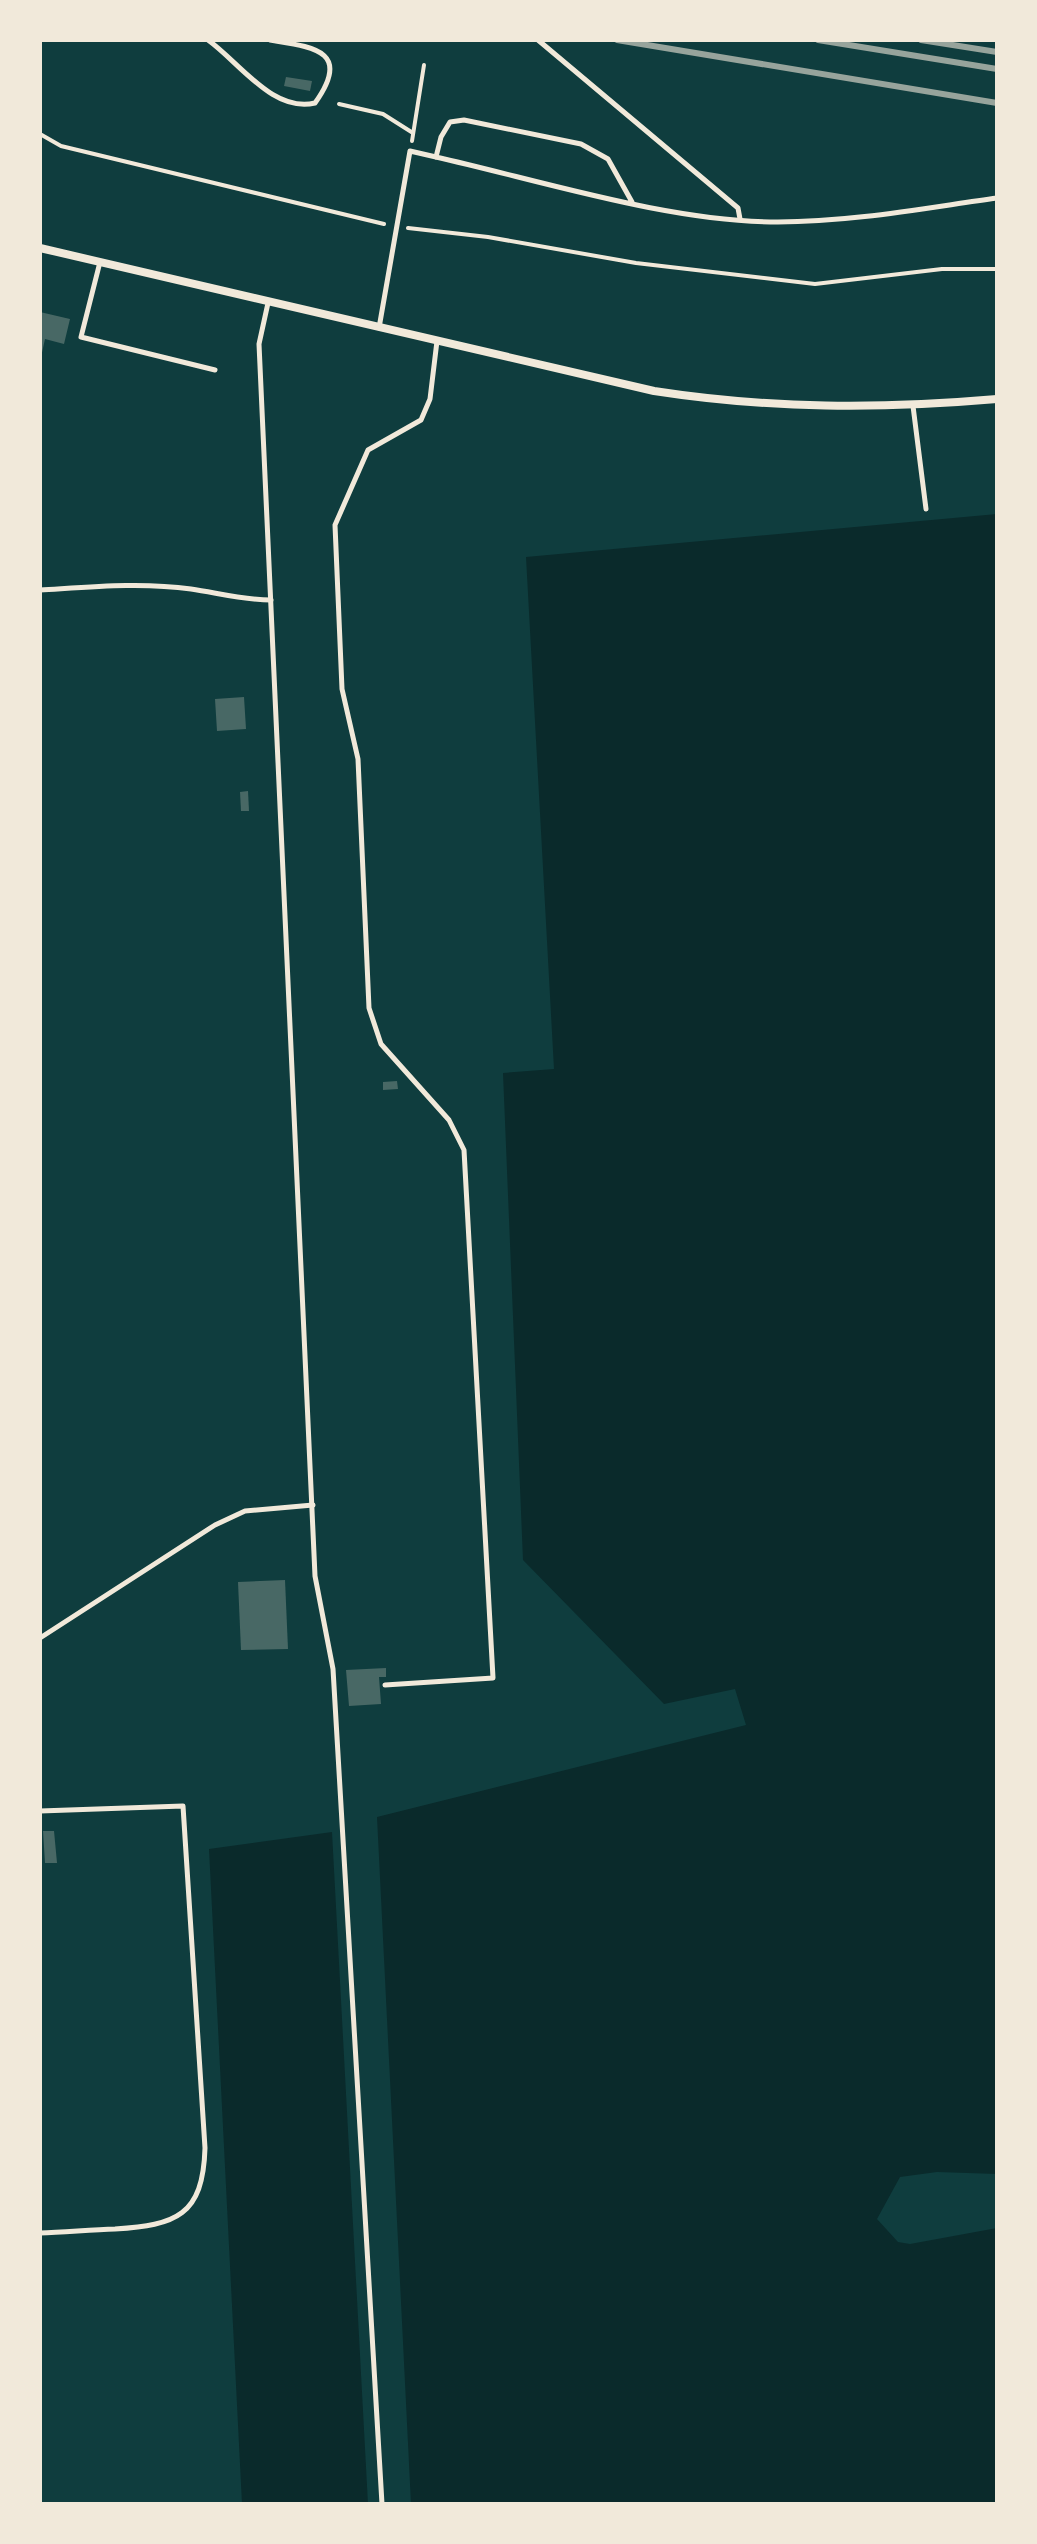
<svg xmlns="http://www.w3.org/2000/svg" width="1037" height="2544" font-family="Literata,serif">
<rect width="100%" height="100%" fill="#0f3d3e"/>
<g fill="#0a2a2b">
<path d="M 997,514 L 997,2174 L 937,2172 L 900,2177 L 877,2219 L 898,2242 L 910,2244 L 997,2228 L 997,2504 L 411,2504 L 377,1817 L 746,1725 L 735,1689 L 664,1704 L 523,1560 L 503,1073 L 554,1069 L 526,557 Z"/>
<path d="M 332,1832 L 368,2504 L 242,2504 L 209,1849 Z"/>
</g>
<g fill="#486865">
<path d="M 286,77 L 312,81 L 310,91 L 284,86 Z"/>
<path d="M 40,312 L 70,319 L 64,344 L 45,339 L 41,357 Z"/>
<path d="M 244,697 L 246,729 L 217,731 L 215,699 Z"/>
<path d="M 248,791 L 249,811 L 241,811 L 240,792 Z"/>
<path d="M 397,1081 L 398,1089 L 383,1090 L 383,1082 Z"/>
<path d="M 285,1580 L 288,1649 L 241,1650 L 238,1582 Z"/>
<path d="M 386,1668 L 386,1677 L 379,1677 L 381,1704 L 349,1706 L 346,1670 Z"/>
<path d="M 43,1831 L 54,1831 L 57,1863 L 45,1863 Z"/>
</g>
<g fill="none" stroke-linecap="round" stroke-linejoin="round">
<g stroke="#f1e9da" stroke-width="4">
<path d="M 339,104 L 383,114 L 413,133"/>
<path d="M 40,134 L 61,146 L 384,224"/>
<path d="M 412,141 L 424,65"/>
<path d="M 408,228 L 488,237 L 636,263 L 815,284 L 942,269 L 997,269"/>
</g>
<g stroke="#f1e9da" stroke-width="5">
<path d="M 208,40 C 240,63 273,113 315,103 C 353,50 312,47 270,40"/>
<path d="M 538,40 L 738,208 L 740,219"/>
<path d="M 632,202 L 608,159 L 581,144 L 464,120 L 450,122 L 441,137 L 436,157 C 542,181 670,222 778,222 C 851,222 925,208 997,198"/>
<path d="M 100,262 L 81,337 L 215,370"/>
<path d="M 268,303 L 259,344 L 315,1576 L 333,1669 L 382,2504"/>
<path d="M 379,328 L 410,151 L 436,157"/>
<path d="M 913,406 L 926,509"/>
<path d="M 40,590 C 90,587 141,582 191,589 C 218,593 243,600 271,600"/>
<path d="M 40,1638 L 215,1525 L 245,1511 L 313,1505"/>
<path d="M 385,1685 L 493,1678 L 464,1150 L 449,1120 L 381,1044 L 369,1008 L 358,759 L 342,689 L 335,525 L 368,450 L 421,420 L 430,399 L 437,341"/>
<path d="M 40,1811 L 183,1806 L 205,2148 C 203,2216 176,2225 115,2229 C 90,2230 65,2232 40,2233"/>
</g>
<path stroke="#f1e9da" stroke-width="8" d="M 40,248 L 654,391 C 770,409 881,409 997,399"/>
<g stroke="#97a49c" stroke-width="6">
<path d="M 617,40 L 997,103"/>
<path d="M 818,40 L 997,69"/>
<path d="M 921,40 L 997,52"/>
</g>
</g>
<rect width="1037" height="2544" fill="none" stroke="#f1e9da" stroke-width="84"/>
</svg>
